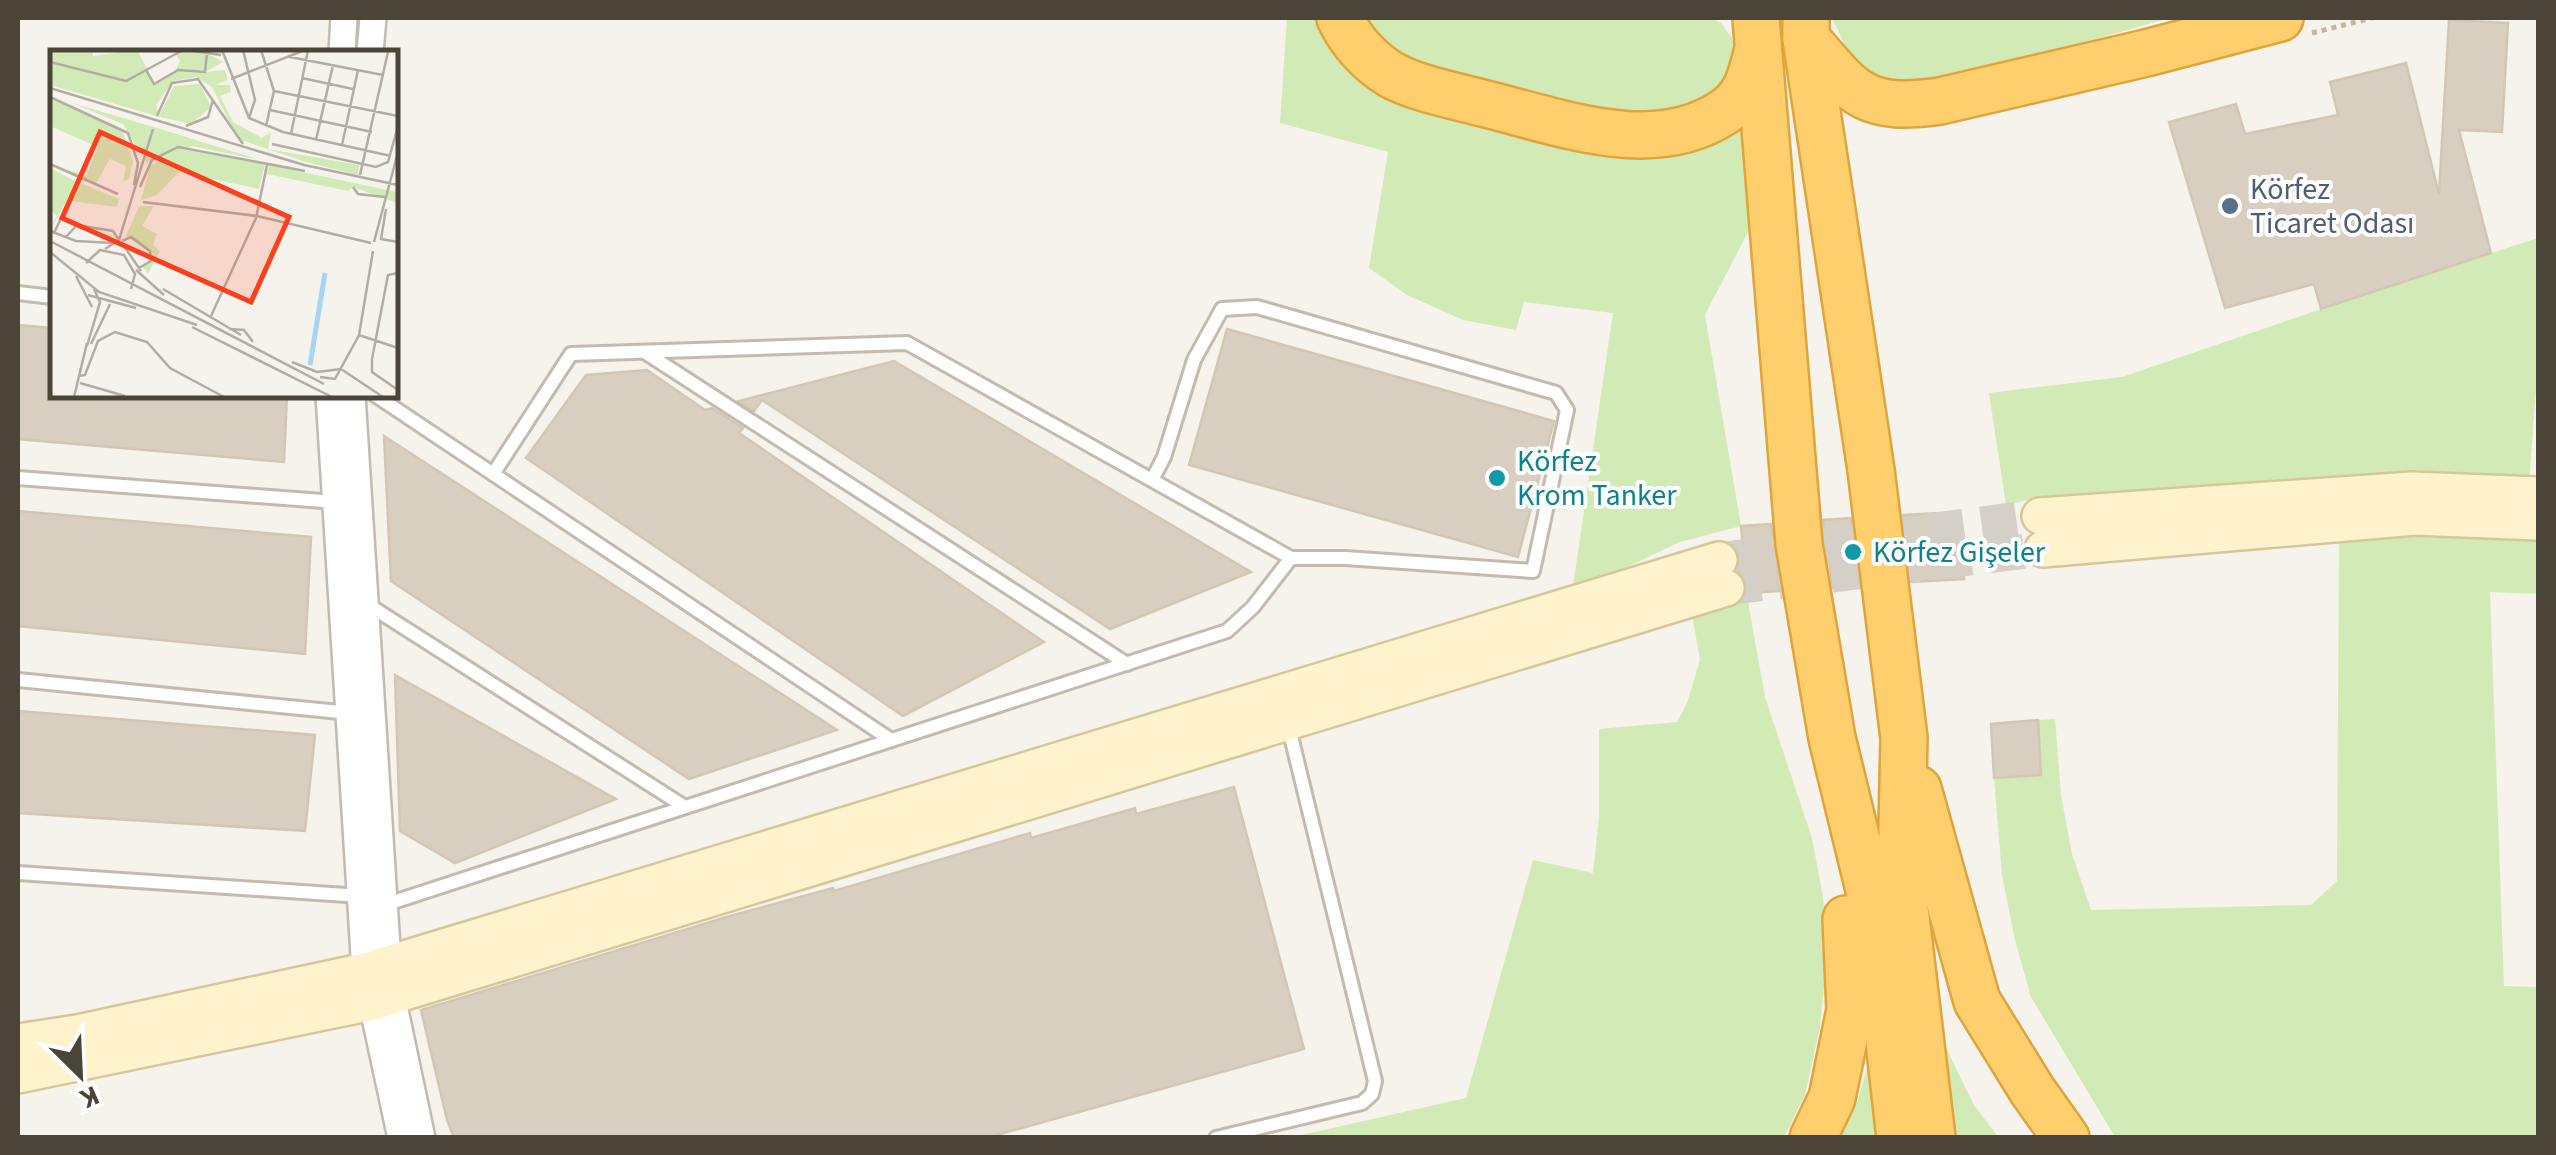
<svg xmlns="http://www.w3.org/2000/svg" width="2556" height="1155" font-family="'Source Sans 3',sans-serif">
<rect width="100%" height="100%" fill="#f6f3ec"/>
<g fill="#d2eab5">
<path d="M 1287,18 L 1328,18 L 1568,140 L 1744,114 L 1750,228 L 1705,315 L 1741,526 L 1680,542 L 1572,593 L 1613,313 L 1524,302 L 1516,330 L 1463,320 L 1407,295 L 1369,268 L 1388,152 L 1280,123 Z"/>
<path d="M 1358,18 L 1710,18 L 1721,23 L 1732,38 L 1737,57 L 1735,74 L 1712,100 L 1630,120 L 1394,59 Z"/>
<path d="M 1832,18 L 2170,18 L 1939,83 L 1884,84 L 1864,71 L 1848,52 Z"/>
<path d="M 2538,238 L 2538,361 L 2529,484 L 2034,499 L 2006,505 L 1989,393 L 2122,377 L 2389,286 Z"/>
<path d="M 2339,535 L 2538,540 L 2538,594 L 2490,592 L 2504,986 L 2538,987 L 2538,1137 L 2115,1137 L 2031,997 L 2015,940 L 2002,875 L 1994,778 L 2038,720 L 2055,719 L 2061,795 L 2072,854 L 2091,910 L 2311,905 L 2337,881 Z"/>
<path d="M 1748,602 L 1765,697 L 1812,838 L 1823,897 L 1827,956 L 1820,1027 L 1805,1095 L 1784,1137 L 1288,1138 L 1466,1098 L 1533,860 L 1593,873 L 1599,818 L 1599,729 L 1677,722 L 1687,703 L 1700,660 L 1692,614 Z"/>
<path d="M 1875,1042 L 1887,1137 L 1840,1138 L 1857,1103 Z"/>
<path d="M 1947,1050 L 1974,1105 L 1998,1137 L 1951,1137 L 1947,1102 Z"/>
</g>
<g fill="#d8cfc1" stroke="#d3c7b4" stroke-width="2.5">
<path d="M 2449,20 L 2508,23 L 2502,132 L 2459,130 L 2491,253 L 2321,309 L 2314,284 L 2225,308 L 2169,122 L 2236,104 L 2245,134 L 2338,115 L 2330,82 L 2406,63 L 2439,194 Z"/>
<path d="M 18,325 L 52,328 L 52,395 L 287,395 L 284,462 L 18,439 Z"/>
<path d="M 1227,329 L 1554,421 L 1518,557 L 1189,465 Z"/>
<path d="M 894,361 L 1251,572 L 1110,629 L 762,400 L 754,411 L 739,401 Z"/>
<path d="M 647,370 L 705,410 L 712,408 L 743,428 L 739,433 L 1044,642 L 903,716 L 526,458 L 586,375 Z"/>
<path d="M 384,436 L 837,730 L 689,779 L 391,581 Z"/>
<path d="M 18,511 L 311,537 L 305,654 L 18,626 Z"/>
<path d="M 1959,512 L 1964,579 L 1911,582 L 1903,515 Z"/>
<path d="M 1851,518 L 1859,586 L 1833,588 L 1823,520 Z"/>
<path d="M 1771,524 L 1780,591 L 1747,593 L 1741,526 Z"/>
<path d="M 395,675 L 616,799 L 455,863 L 400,831 Z"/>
<path d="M 18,711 L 315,735 L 305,831 L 18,813 Z"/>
<path d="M 2038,720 L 2041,775 L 1994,778 L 1991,724 Z"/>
<path d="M 1234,787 L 1304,1049 L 986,1138 L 454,1138 L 447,1120 L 421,1010 L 730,916 L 833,888 L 834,891 L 1030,833 L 1031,838 L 1135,808 L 1136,814 Z"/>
</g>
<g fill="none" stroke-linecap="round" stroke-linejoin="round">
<g stroke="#d4d0c8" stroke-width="35" stroke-dasharray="35 18" stroke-linecap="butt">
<path d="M 1719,560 L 2040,516"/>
<path d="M 1726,588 L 2043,549"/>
</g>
<defs>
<g id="lane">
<path d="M 18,293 L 52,297"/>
<path d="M 646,353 L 1127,664"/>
<path d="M 375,395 L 891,740"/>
<path d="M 493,474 L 571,354 L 907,343 L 1291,558 L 1345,558 L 1533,571 L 1567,410 L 1556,393 L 1257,307 L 1222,309 L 1194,360 L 1164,457 L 1152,480"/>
<path d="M 18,478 L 336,502"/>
<path d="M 367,604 L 685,807"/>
<path d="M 18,680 L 350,713"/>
<path d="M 18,873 L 361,896"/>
<path d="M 384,905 L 1227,631 L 1253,607 L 1291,558"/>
<path d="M 1216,1138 L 1362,1103 L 1372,1094 L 1375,1081 L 1288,724"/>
</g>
<g id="street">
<path d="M 342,52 L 344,18"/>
<path d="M 370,52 L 373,18"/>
<path d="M 329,395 L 365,971 L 401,1138"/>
<path d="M 352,395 L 388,964 L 392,996 L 422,1138"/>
</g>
<g id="secondary">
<path d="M 2040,516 L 2412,490 L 2538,495"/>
<path d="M 2043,549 L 2415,517 L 2538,522"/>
<path d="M 18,1042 L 77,1033 L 365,971 L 1719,560"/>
<path d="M 18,1075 L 372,1002 L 1726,588"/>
</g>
<g id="highway">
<path d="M 1340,18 C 1351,41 1368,60 1390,74 C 1416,89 1457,96 1486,104 C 1560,122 1653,159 1724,112 C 1746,98 1751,77 1757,53"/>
<path d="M 1756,18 L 1799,544 L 1832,738 L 1874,910 L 1900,1138"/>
<path d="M 1806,18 L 1806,38 L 1871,470 L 1904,738 L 1901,874 L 1932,1138"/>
<path d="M 1806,38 C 1853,93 1863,112 1940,101 L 2146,53 L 2280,18"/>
<path d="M 1918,789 L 1977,1001 L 2032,1090 L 2066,1138"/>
<path d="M 1813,1138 L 1832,1098 L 1850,1010 L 1846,919"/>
</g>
</defs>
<use href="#lane" stroke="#c2bbae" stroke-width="18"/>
<use href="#street" stroke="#c2bbae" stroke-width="30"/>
<use href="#secondary" stroke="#d6c79b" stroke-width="40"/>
<use href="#highway" stroke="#e0a43c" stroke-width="50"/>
<path stroke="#c4b79f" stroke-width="5" stroke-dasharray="5 5" stroke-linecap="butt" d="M 2312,33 L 2372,18"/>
<use href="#lane" stroke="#fff" stroke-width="12"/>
<use href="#street" stroke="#fff" stroke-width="25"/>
<use href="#secondary" stroke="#fff3cd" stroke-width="35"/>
<use href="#highway" stroke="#ffcf6e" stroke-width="45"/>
</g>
<circle fill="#5c6f8a" stroke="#fff" stroke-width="4" cx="2230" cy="206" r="10"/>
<g fill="#0f9aa8" stroke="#fff" stroke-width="4">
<circle cx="1497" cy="478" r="10"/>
<circle cx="1853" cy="552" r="10"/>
</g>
<g text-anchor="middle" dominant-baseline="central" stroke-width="8" stroke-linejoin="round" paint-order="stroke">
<g font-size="30" fill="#4e5e75" stroke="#fff" text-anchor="start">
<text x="2250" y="189">Körfez<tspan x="2250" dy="34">Ticaret Odası</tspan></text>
</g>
<g font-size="30" fill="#0d838f" stroke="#fff" text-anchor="start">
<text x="1517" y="461">Körfez<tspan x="1517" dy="34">Krom Tanker</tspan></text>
<text x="1873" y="552">Körfez Gişeler</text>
</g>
</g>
<g transform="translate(50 50)">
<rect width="348" height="348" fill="#f6f3ec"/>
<path d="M 0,0 L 42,0 L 43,6 L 87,0 L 105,33 L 125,21 L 130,11 L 125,3 L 157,3 L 173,12 L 155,22 L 175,20 L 178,30 L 165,35 L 180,35 L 181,42 L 170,46 L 183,72 L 212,88 L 221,82 L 218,99 L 309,115 L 308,125 L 256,112 L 188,89 L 162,37 L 146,27 L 123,31 L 106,55 L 109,66 L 124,36 L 150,34 L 161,57 L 141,74 L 110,67 L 0,35 ZM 0,49 L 72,80 L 83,111 L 79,129 L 73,131 L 76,116 L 60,109 L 45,135 L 13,118 L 36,126 L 48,97 L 0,76 ZM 22,53 L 107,78 L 210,110 L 142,96 L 97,113 L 73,74 ZM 129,99 L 215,114 L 209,139 L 129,122 L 107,145 L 91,150 L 100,116 ZM 219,115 L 347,142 L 347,153 L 303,137 L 298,141 L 217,124 ZM 0,118 L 27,132 L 0,180 L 7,165 L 0,161 ZM 30,133 L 69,149 L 67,157 L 20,151 ZM 89,156 L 104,156 L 92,176 L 107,184 L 103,195 L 110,201 L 98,224 L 93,217 L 103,205 L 76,186 Z" fill="#d2eab5"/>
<path fill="none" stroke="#a9d4f2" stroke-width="5" d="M 260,315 L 275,223"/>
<path fill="none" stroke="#b2ada4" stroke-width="2.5" d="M 137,0 L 171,5M 172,0 L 199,68 L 233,82 L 341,106M 193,0 L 205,50 L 199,68M 211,0 L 224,41 L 216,76M 240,7 L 333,25M 0,12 L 76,31 L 133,0M 96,20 L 104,34 L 128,20 L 155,22 L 157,3M 252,28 L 303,39M 181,29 L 255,0M 0,38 L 254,115 L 348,135M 224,41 L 348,66M 0,47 L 78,83 L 88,113 L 84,135M 220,60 L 322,82M 107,66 L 122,33 L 148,29 L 193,94M 136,76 L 158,67 L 163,50M 241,84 L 258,0M 266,90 L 283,15M 222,94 L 326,117 L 338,112 L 348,76M 292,95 L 308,20M 0,114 L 68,144M 310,125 L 338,2M 90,137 L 102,110 L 128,97 L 255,121M 303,137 L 308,144 L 335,147M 93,152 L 207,166 L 321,193M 336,159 L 331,189 L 348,192M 0,181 L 26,191 L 63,193M 4,183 L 30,129M 15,188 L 27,175 L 63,181 L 69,190M 0,191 L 274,334M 72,191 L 81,187 L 100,201 L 101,211 L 89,218M 324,192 L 348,102M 74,196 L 91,221M 55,199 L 69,190 L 103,79M 0,202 L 49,242 L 147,275M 36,213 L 50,200 L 74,205 L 85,224 L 81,239M 86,220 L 114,245M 348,223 L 338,225 L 322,309 L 322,322 L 348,340M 26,226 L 42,257M 113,239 L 191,285M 38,245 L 86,258M 161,266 L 206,168 L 217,115M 142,277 L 282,347M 179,279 L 194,280 L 203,292M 309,285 L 348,298M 41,294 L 60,254M 37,296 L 50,252 L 44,239M 242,312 L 267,322 L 291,319 L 333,347M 29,326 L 35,325 L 48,291 L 65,282 L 97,292 L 120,318 L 174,347M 270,327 L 285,329 L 309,285 L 323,201M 30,333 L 75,346M 24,347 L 37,293"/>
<path fill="#fc3f1d" fill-opacity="0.15" stroke="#fc3f1d" stroke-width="5" d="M 50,82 L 239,167 L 201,252 L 12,168 Z"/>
<rect width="348" height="348" fill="none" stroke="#4b4439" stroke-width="5"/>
</g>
<rect width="2556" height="1155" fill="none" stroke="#4b4439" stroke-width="40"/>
<g transform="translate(80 1075) rotate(156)" stroke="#ffffff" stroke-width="8" paint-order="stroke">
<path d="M0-8L18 38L0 25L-18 38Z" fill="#4b4439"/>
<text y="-15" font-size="28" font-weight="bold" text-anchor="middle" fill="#4b4439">K</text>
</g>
</svg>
